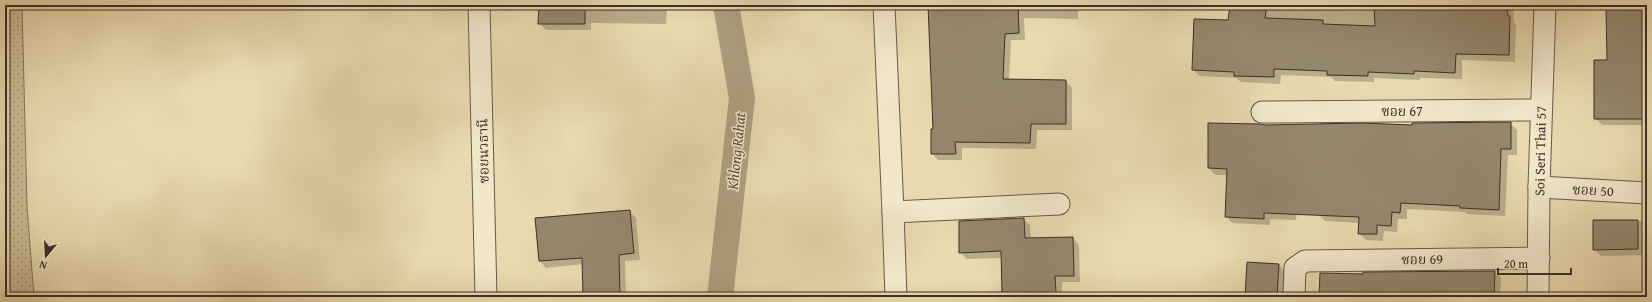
<svg xmlns="http://www.w3.org/2000/svg" width="1652" height="302" font-family="'Gentium Book Plus','Noto Serif Thai',serif">
<defs>
<pattern id="grass-dots" width="8" height="8" patternUnits="userSpaceOnUse"><rect width="8" height="8" fill="#cbbc97"/><path d="M2 2h.1M6 6h.1" fill="none" stroke="#a6997b" stroke-width="1.8" stroke-linecap="round"/></pattern>
</defs>
<rect width="100%" height="100%" fill="#e8d9ae"/>
<filter id="stains"><feTurbulence type="fractalNoise" baseFrequency=".005" numOctaves="4"/><feColorMatrix values="0 0 0 0 .2 0 0 0 0 .09 0 0 0 0 .02 0 0 0 .5 -.17"/></filter>
<radialGradient id="worn" r=".72"><stop offset=".6" stop-color="#630" stop-opacity="0"/><stop offset="1" stop-color="#630" stop-opacity=".3"/></radialGradient>
<path fill="url(#grass-dots)" stroke="#84765f" d="M 5,5 L 22,5 L 27,206 L 34,297 L 5,297 Z"/>
<g fill="#0003">
<path d="M 540,5 L 667,5 L 666,24 L 591,23 L 591,30 L 546,30 L 539,23 Z"/>
<path d="M 930,5 L 1078,5 L 1078,19 L 1024,18 L 1025,40 L 1011,40 L 1009,80 L 1066,81 L 1072,88 L 1072,130 L 1037,130 L 1036,149 L 962,148 L 962,160 L 938,160 L 932,153 L 934,130 Z"/>
<path d="M 1231,5 L 1513,5 L 1514,22 L 1516,24 L 1515,62 L 1462,60 L 1462,79 L 1420,78 L 1420,80 L 1374,78 L 1374,82 L 1335,81 L 1331,77 L 1281,75 L 1280,84 L 1241,82 L 1236,78 L 1200,76 L 1193,70 L 1229,22 Z"/>
<path d="M 1647,8 L 1647,125 L 1602,125 L 1595,118 L 1608,61 Z"/>
<path d="M 1510,123 L 1517,130 L 1517,155 L 1508,155 L 1505,216 L 1467,214 L 1465,212 L 1407,209 L 1407,219 L 1398,219 L 1397,232 L 1384,231 L 1383,241 L 1366,240 L 1359,233 L 1360,223 L 1325,221 L 1319,215 L 1297,209 L 1296,220 L 1270,219 L 1270,225 L 1232,223 L 1226,216 L 1227,175 L 1215,175 L 1209,168 L 1265,126 L 1413,126 Z"/>
<path d="M 629,211 L 636,218 L 640,260 L 625,261 L 626,297 L 584,297 L 583,264 L 546,268 L 540,261 Z"/>
<path d="M 1024,219 L 1030,225 L 1031,239 L 1073,238 L 1079,245 L 1080,282 L 1062,282 L 1062,297 L 960,297 L 960,293 L 1003,291 L 1002,258 L 967,259 L 960,252 Z"/>
<path d="M 1594,221 L 1647,221 L 1647,255 L 1601,256 L 1594,249 Z"/>
<path d="M 1279,265 L 1285,272 L 1284,297 L 1246,297 Z"/>
<path d="M 1494,272 L 1501,278 L 1500,297 L 1320,297 L 1364,275 Z"/>
</g>
<g fill="none" stroke-linecap="round" stroke-linejoin="round">
<path stroke="#ae9f80" stroke-width="26" d="M 720,297 L 742,98 L 726,5"/>
</g>
<g fill="#95876d" stroke="#3c2f27">
<path d="M 539,5 L 585,5 L 585,24 L 538,24 Z"/>
<path d="M 928,5 L 1018,5 L 1019,33 L 1005,34 L 1003,79 L 1066,80 L 1066,124 L 1031,124 L 1030,143 L 955,142 L 956,154 L 931,154 L 931,129 L 933,129 Z"/>
<path d="M 1230,5 L 1267,5 L 1265,18 L 1323,20 L 1323,24 L 1375,26 L 1374,5 L 1507,5 L 1508,16 L 1510,16 L 1509,55 L 1456,54 L 1455,73 L 1414,71 L 1414,74 L 1368,72 L 1368,76 L 1327,75 L 1327,71 L 1274,69 L 1274,77 L 1234,76 L 1234,72 L 1192,70 L 1194,19 L 1228,20 Z"/>
<path d="M 1606,7 L 1647,7 L 1647,119 L 1594,119 L 1594,60 L 1607,60 Z"/>
<path d="M 1511,122 L 1511,149 L 1501,149 L 1499,210 L 1460,208 L 1460,206 L 1401,203 L 1400,213 L 1392,212 L 1391,226 L 1377,225 L 1377,234 L 1358,234 L 1359,217 L 1264,213 L 1264,219 L 1225,217 L 1227,169 L 1208,168 L 1208,123 L 1260,124 L 1265,125 L 1361,123 L 1412,125 L 1412,123 Z"/>
<path d="M 630,210 L 634,253 L 619,255 L 620,297 L 583,297 L 582,258 L 539,261 L 535,218 Z"/>
<path d="M 1024,218 L 1025,238 L 1073,237 L 1074,276 L 1055,276 L 1056,293 L 1002,293 L 1001,251 L 959,253 L 959,221 Z"/>
<path d="M 1593,220 L 1638,220 L 1638,249 L 1593,250 Z"/>
<path d="M 1247,262 L 1279,264 L 1277,297 L 1245,297 Z"/>
<path d="M 1495,271 L 1494,297 L 1319,297 L 1320,273 L 1363,274 L 1363,272 Z"/>
</g>
<g fill="none" stroke-linecap="round" stroke-linejoin="round">
<defs>
<g id="minor">
<path d="M 479,5 L 486,297"/>
<path d="M 884,5 L 893,212 L 896,297"/>
<path d="M 1262,112 L 1541,110"/>
<path d="M 1539,187 L 1647,193"/>
<path d="M 893,212 L 1059,204"/>
<path d="M 1294,297 L 1295,268 L 1305,261 L 1539,258"/>
<path d="M 1538,297 L 1539,187 L 1545,5"/>
</g>
</defs>
<use href="#minor" stroke="#675a49" stroke-width="23"/>
<use href="#minor" stroke="#f0e6ca" stroke-width="21"/>
</g>
<g text-anchor="middle" dominant-baseline="central" stroke-width="3" stroke-linejoin="round" paint-order="stroke">
<g font-size="14" fill="#3c2f27" stroke="#f0e6ca">
<text x="1402" y="111">ซอย 67</text>
<text transform="translate(483 151) rotate(-91)">ซอยนวธานี</text>
<text transform="translate(1540 151) rotate(-89)">Soi Seri Thai 57</text>
<text transform="translate(1593 190) rotate(3)">ซอย 50</text>
<text transform="translate(1422 259) rotate(-1)">ซอย 69</text>
</g>
<g font-size="15" font-style="italic" fill="#584b3d" stroke="#f0e6ca">
<text transform="translate(736 151) rotate(-84)">Khlong Rahat</text>
</g>
</g>
<rect width="1652" height="302" fill="none" stroke="#e8d9ae" stroke-width="20"/>
<rect x="6" y="6" width="1640" height="290" fill="none" stroke="#3c2f27" stroke-width="2"/>
<rect x="10" y="10" width="1632" height="282" fill="none" stroke="#3c2f27"/>
<g transform="translate(46 256) rotate(198)" stroke="#f0e6ca" stroke-width="3" paint-order="stroke">
<path d="M0-3L7 15L0 10L-7 15Z" fill="#3c2f27"/>
<text y="-6" font-size="11" font-weight="bold" text-anchor="middle" fill="#3c2f27">N</text>
</g>
<path d="M1498 268v6h73v-6" fill="none" stroke="#3c2f27" stroke-width="2"/>
<text x="1504" y="268" font-size="12" fill="#3c2f27" stroke="#f0e6ca" stroke-width="3" paint-order="stroke">20 m</text>
<rect width="100%" height="100%" filter="url(#stains)"/>
<rect width="100%" height="100%" fill="url(#worn)"/>
</svg>
